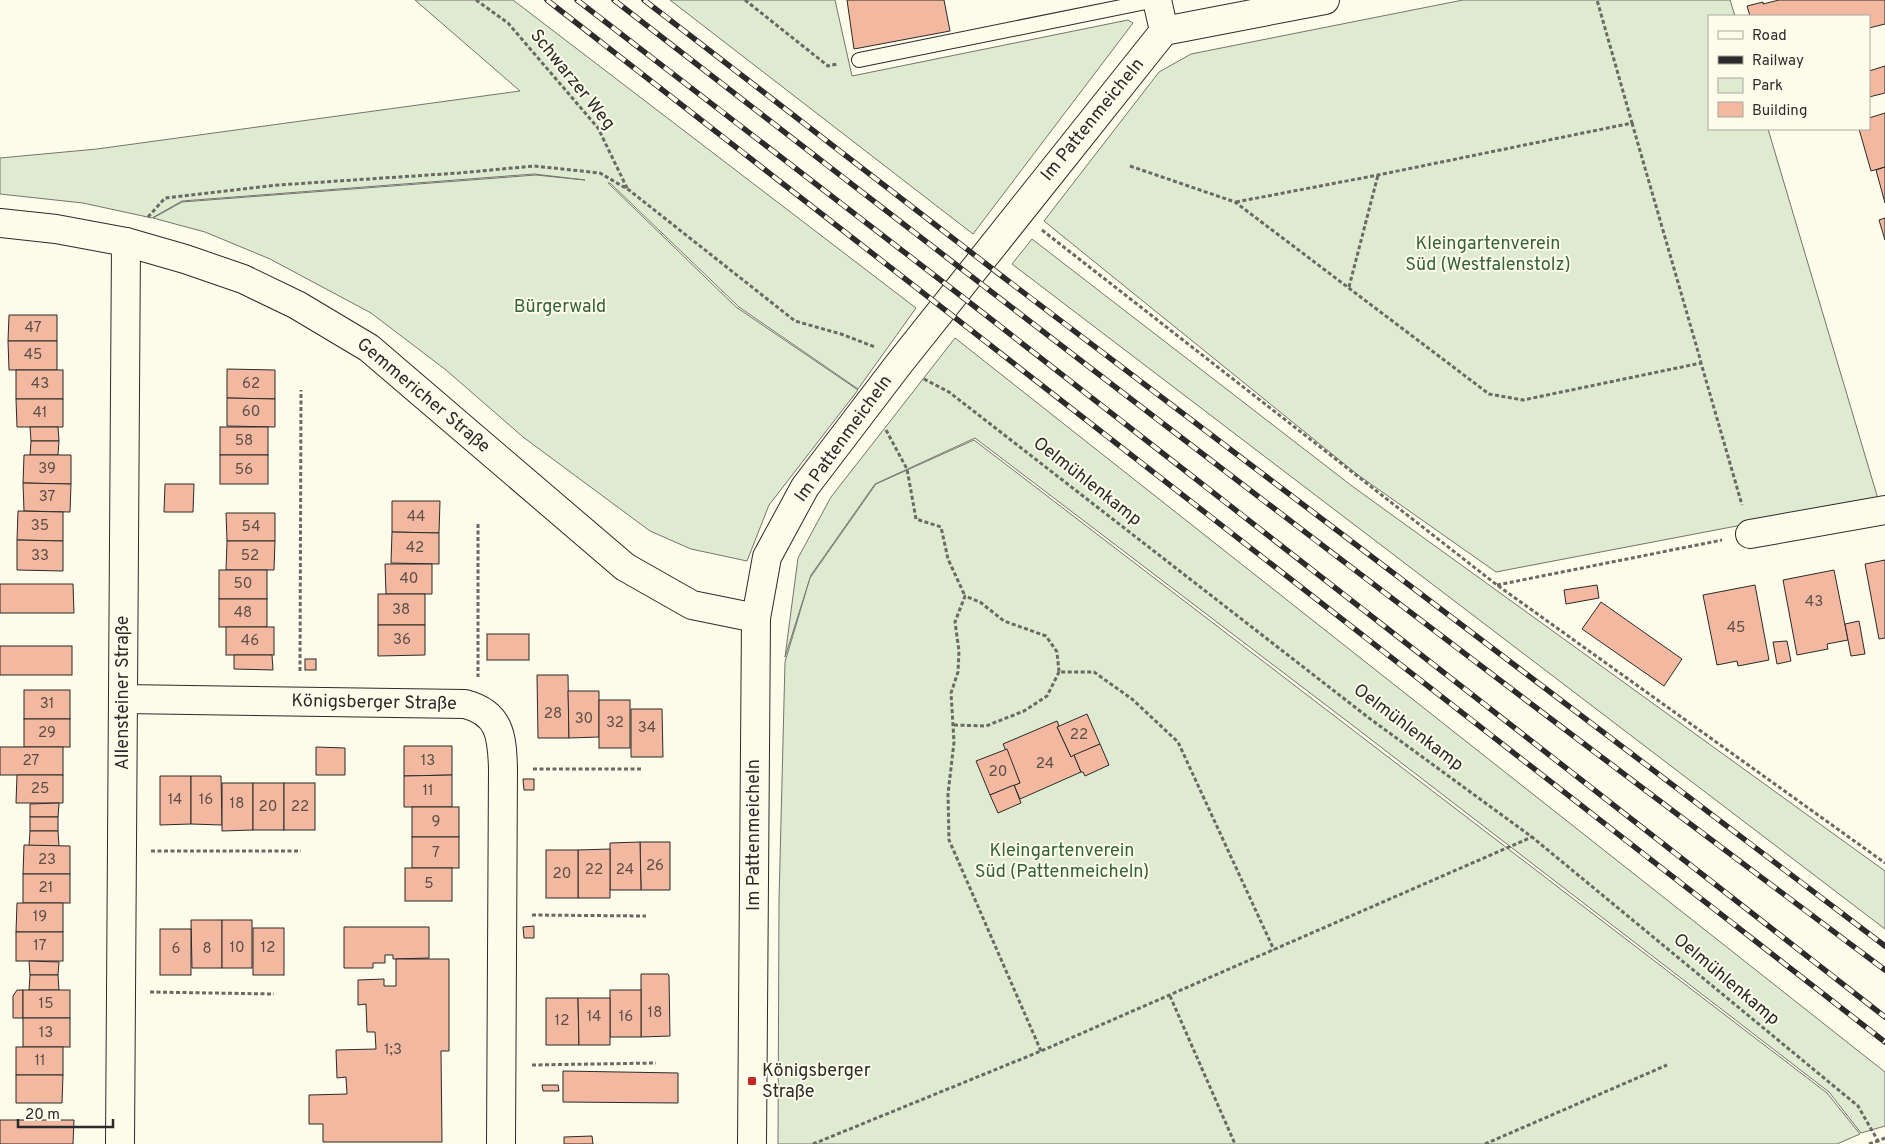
<svg xmlns="http://www.w3.org/2000/svg" width="1885" height="1144" font-family="Overpass,sans-serif">
<rect width="100%" height="100%" fill="#fdfbea"/>
<g fill="#deebd1" stroke="#74746e">
<path d="M 415,0 L 513,0 L 916,308 L 858,389 L 739,307 L 610,183 L 608,183 L 736,307 L 858,390 L 769,505 L 747,561 L 691,549 L 650,531 L 523,437 L 446,370 L 371,313 L 270,259 L 205,232 L 153,218 L 182,202 L 536,175 L 585,180 L 534,174 L 182,201 L 152,218 L 83,203 L 0,194 L 0,158 L 97,149 L 520,91 Z"/>
<path d="M 670,0 L 835,0 L 852,76 L 1128,20 L 1133,23 L 973,234 Z"/>
<path d="M 1463,0 L 1730,0 L 1735,16 L 1709,16 L 1709,129 L 1768,129 L 1878,499 L 1496,572 L 1358,475 L 1044,221 L 1159,72 L 1191,54 Z"/>
<path d="M 1032,239 L 1352,486 L 1885,871 L 1885,929 L 1012,264 Z"/>
<path d="M 955,338 L 1885,1072 L 1885,1126 L 1861,1133 L 1829,1092 L 1360,731 L 975,438 L 875,484 L 811,575 L 785,657 L 798,558 L 831,497 Z"/>
<path d="M 974,440 L 1827,1093 L 1860,1134 L 1837,1144 L 778,1144 L 779,900 L 785,662 L 810,578 L 876,484 Z"/>
</g>
<g fill="#f2b8a0" stroke="#2b2b2b">
<path d="M 847,0 L 944,0 L 950,31 L 854,49 Z"/>
<path d="M 1779,0 L 1885,0 L 1885,24 L 1869,28 L 1869,16 L 1750,16 L 1747,6 L 1763,2 L 1763,4 Z"/>
<path d="M 1885,66 L 1885,93 L 1869,97 L 1869,71 Z"/>
<path d="M 1885,113 L 1885,167 L 1871,171 L 1859,129 L 1869,129 L 1869,118 Z"/>
<path d="M 1885,167 L 1885,203 L 1876,170 Z"/>
<path d="M 1885,218 L 1885,240 L 1879,220 Z"/>
<path d="M 9,315 L 57,315 L 57,341 L 8,341 Z"/>
<path d="M 8,341 L 57,341 L 57,370 L 9,370 Z"/>
<path d="M 227,369 L 275,370 L 275,399 L 227,398 Z"/>
<rect x="16" y="370" width="47" height="29"/>
<path d="M 227,398 L 275,399 L 275,427 L 227,426 Z"/>
<path d="M 16,399 L 63,399 L 63,427 L 17,427 Z"/>
<path d="M 30,427 L 58,427 L 59,441 L 31,441 Z"/>
<rect x="220" y="427" width="48" height="28"/>
<path d="M 31,441 L 59,441 L 58,455 L 30,455 Z"/>
<path d="M 24,455 L 71,455 L 71,484 L 23,483 Z"/>
<rect x="220" y="455" width="48" height="29"/>
<path d="M 23,483 L 71,484 L 70,512 L 24,511 Z"/>
<path d="M 165,484 L 194,484 L 193,512 L 164,512 Z"/>
<path d="M 392,501 L 440,501 L 439,533 L 392,532 Z"/>
<path d="M 18,511 L 63,512 L 63,541 L 17,540 Z"/>
<path d="M 226,513 L 275,513 L 275,541 L 227,541 Z"/>
<path d="M 392,532 L 439,533 L 439,564 L 391,563 Z"/>
<path d="M 17,540 L 63,541 L 63,571 L 17,570 Z"/>
<path d="M 227,541 L 275,541 L 274,570 L 226,570 Z"/>
<path d="M 1885,560 L 1885,638 L 1879,639 L 1865,564 Z"/>
<path d="M 385,564 L 432,564 L 432,594 L 386,594 Z"/>
<rect x="219" y="570" width="48" height="29"/>
<path d="M 1834,570 L 1848,640 L 1827,644 L 1828,649 L 1797,655 L 1783,580 Z"/>
<path d="M 0,584 L 73,584 L 74,613 L 0,613 Z"/>
<path d="M 1597,585 L 1599,598 L 1566,604 L 1564,590 Z"/>
<path d="M 1755,585 L 1769,660 L 1738,666 L 1737,661 L 1717,665 L 1703,595 Z"/>
<rect x="378" y="594" width="47" height="31"/>
<rect x="219" y="599" width="48" height="28"/>
<path d="M 1601,602 L 1682,659 L 1664,686 L 1582,629 Z"/>
<path d="M 1859,621 L 1865,654 L 1851,656 L 1845,624 Z"/>
<path d="M 378,625 L 425,625 L 425,655 L 378,656 Z"/>
<rect x="226" y="627" width="48" height="28"/>
<rect x="487" y="634" width="42" height="26"/>
<path d="M 1787,641 L 1791,661 L 1777,664 L 1773,642 Z"/>
<rect x="0" y="646" width="72" height="29"/>
<path d="M 234,655 L 272,655 L 273,670 L 234,669 Z"/>
<rect x="305" y="659" width="11" height="11"/>
<path d="M 537,675 L 568,675 L 569,738 L 538,738 Z"/>
<rect x="24" y="690" width="46" height="29"/>
<path d="M 568,691 L 599,691 L 599,737 L 569,738 Z"/>
<rect x="599" y="700" width="31" height="48"/>
<path d="M 631,709 L 662,709 L 663,757 L 631,757 Z"/>
<path d="M 1087,714 L 1100,744 L 1071,757 L 1057,727 Z"/>
<rect x="24" y="719" width="46" height="28"/>
<path d="M 1057,721 L 1059,726 L 1057,727 L 1071,757 L 1074,755 L 1081,772 L 1020,799 L 1014,785 L 1020,783 L 1003,744 Z"/>
<path d="M 1100,744 L 1109,765 L 1085,776 L 1083,772 L 1081,772 L 1074,755 Z"/>
<path d="M 404,746 L 452,746 L 452,775 L 404,776 Z"/>
<rect x="0" y="747" width="63" height="28"/>
<path d="M 316,747 L 345,748 L 345,775 L 316,775 Z"/>
<path d="M 1007,749 L 1020,783 L 990,795 L 976,761 Z"/>
<path d="M 17,775 L 63,775 L 63,803 L 16,803 Z"/>
<path d="M 452,775 L 452,807 L 404,807 L 404,776 Z"/>
<path d="M 160,776 L 191,776 L 191,824 L 160,825 Z"/>
<path d="M 191,776 L 221,776 L 222,825 L 191,824 Z"/>
<path d="M 523,779 L 534,779 L 534,790 L 524,790 Z"/>
<path d="M 222,783 L 253,783 L 253,830 L 222,831 Z"/>
<rect x="253" y="783" width="31" height="47"/>
<rect x="284" y="783" width="31" height="47"/>
<path d="M 1014,785 L 1021,803 L 998,813 L 990,795 Z"/>
<path d="M 59,803 L 58,817 L 30,817 L 30,804 Z"/>
<rect x="412" y="807" width="47" height="30"/>
<rect x="30" y="817" width="28" height="14"/>
<path d="M 30,831 L 58,831 L 59,846 L 29,846 Z"/>
<rect x="412" y="837" width="47" height="31"/>
<path d="M 640,842 L 670,842 L 670,890 L 641,890 Z"/>
<path d="M 640,842 L 641,890 L 610,890 L 610,843 Z"/>
<path d="M 24,845 L 70,846 L 70,874 L 23,874 Z"/>
<path d="M 610,849 L 610,898 L 578,898 L 578,850 Z"/>
<rect x="546" y="850" width="32" height="48"/>
<rect x="405" y="868" width="47" height="33"/>
<rect x="23" y="874" width="47" height="29"/>
<path d="M 17,903 L 63,903 L 63,932 L 16,932 Z"/>
<path d="M 191,920 L 222,920 L 222,968 L 192,968 Z"/>
<rect x="222" y="920" width="30" height="48"/>
<path d="M 534,926 L 534,938 L 524,938 L 523,927 Z"/>
<path d="M 344,927 L 429,927 L 429,958 L 393,959 L 393,955 L 385,955 L 385,963 L 373,963 L 373,968 L 344,968 Z"/>
<rect x="253" y="928" width="31" height="47"/>
<rect x="160" y="929" width="31" height="46"/>
<rect x="16" y="932" width="47" height="29"/>
<path d="M 396,959 L 449,959 L 449,1051 L 441,1051 L 442,1142 L 323,1142 L 323,1124 L 309,1124 L 309,1095 L 347,1094 L 346,1077 L 337,1078 L 336,1050 L 376,1049 L 375,1032 L 367,1032 L 366,1004 L 358,1005 L 358,980 L 384,979 L 384,986 L 396,986 Z"/>
<path d="M 29,961 L 59,962 L 58,975 L 30,975 Z"/>
<path d="M 641,974 L 668,974 L 669,976 L 670,1036 L 641,1037 Z"/>
<path d="M 30,975 L 58,975 L 59,990 L 29,990 Z"/>
<path d="M 17,990 L 23,990 L 23,1018 L 13,1018 L 13,996 Z"/>
<rect x="23" y="990" width="47" height="28"/>
<rect x="610" y="990" width="31" height="47"/>
<path d="M 546,998 L 578,998 L 579,1045 L 546,1045 Z"/>
<path d="M 578,998 L 610,998 L 610,1045 L 579,1045 Z"/>
<rect x="23" y="1018" width="47" height="29"/>
<rect x="16" y="1047" width="47" height="28"/>
<path d="M 563,1071 L 678,1073 L 678,1103 L 563,1102 Z"/>
<path d="M 16,1075 L 63,1075 L 62,1103 L 16,1103 Z"/>
<path d="M 542,1085 L 558,1085 L 559,1091 L 543,1091 Z"/>
<path d="M 0,1120 L 74,1120 L 73,1144 L 0,1144 Z"/>
<path d="M 592,1136 L 593,1144 L 564,1144 L 564,1137 Z"/>
</g>
<g fill="none" stroke-linecap="round" stroke-linejoin="round">
<defs>
<path id="service" d="M 859,60 L 1156,0"/>
<g id="minor">
<path d="M 1164,31 L 1325,0"/>
<path d="M 0,223 L 56,229 L 126,242 L 185,259 L 243,279 L 297,305 L 369,348 L 625,567 L 692,605 L 756,618"/>
<path d="M 1750,534 L 1885,510"/>
<path d="M 123,699 L 465,704 C 500,713 502,736 503,768 L 501,1144"/>
<path d="M 120,1144 L 126,242"/>
</g>
<path id="tertiary" d="M 752,1144 L 756,618 L 767,557 L 805,487 L 898,365 L 1164,31 L 1157,0"/>
</defs>
<use href="#service" stroke="#2b2b2b" stroke-width="16"/>
<use href="#minor" stroke="#2b2b2b" stroke-width="30"/>
<use href="#tertiary" stroke="#2b2b2b" stroke-width="30"/>
<g stroke="#6a6964" stroke-width="3" stroke-dasharray="4 2.5" stroke-linecap="butt">
<path d="M 476,0 L 508,23 L 598,128 L 628,190"/>
<path d="M 745,0 L 828,66 L 837,64"/>
<path d="M 1632,123 L 1701,362"/>
<path d="M 1130,166 L 1235,202 L 1489,394 L 1523,400 L 1701,363 L 1742,505"/>
<path d="M 1236,202 L 1378,175 L 1632,123 L 1597,0"/>
<path d="M 148,217 L 165,198 L 278,185 L 459,173 L 534,166 L 600,173 L 629,190 L 795,321 L 841,334 L 875,347"/>
<path d="M 1042,230 L 1497,585 L 1885,863"/>
<path d="M 1349,287 L 1378,175"/>
<path d="M 924,379 L 949,392 L 1369,718 L 1532,837 L 1858,1106 L 1878,1141 L 1885,1138"/>
<path d="M 886,430 L 907,469 L 916,519 L 941,527 L 948,559 L 965,596"/>
<path d="M 478,524 L 478,677"/>
<path d="M 1497,585 L 1722,540"/>
<path d="M 300,671 L 301,390"/>
<path d="M 954,725 L 986,726 L 1024,711 L 1047,696 L 1059,672"/>
<path d="M 533,769 L 643,769"/>
<path d="M 151,851 L 301,851"/>
<path d="M 532,915 L 646,916"/>
<path d="M 150,992 L 274,994"/>
<path d="M 1170,996 L 1235,1144"/>
<path d="M 1041,1051 L 949,840 L 948,794 L 954,742 L 951,693 L 958,672 L 959,651 L 955,622 L 965,596 L 980,602 L 1004,621 L 1046,636 L 1057,652 L 1059,672 L 1094,672 L 1132,699 L 1178,742 L 1274,950"/>
<path d="M 532,1065 L 656,1063"/>
<path d="M 813,1144 L 1041,1051 L 1532,837"/>
<path d="M 1485,1144 L 1667,1065"/>
<path d="M 1869,1144 L 1878,1141 L 1880,1144"/>
</g>
<use href="#service" stroke="#fdfbea" stroke-width="14"/>
<use href="#minor" stroke="#fdfbea" stroke-width="28"/>
<use href="#tertiary" stroke="#fdfbea" stroke-width="28"/>
<defs>
<g id="rail">
<path d="M 547,0 L 1885,1042"/>
<path d="M 577,0 L 978,309 L 1885,1017"/>
<path d="M 614,0 C 1035,327 1458,651 1885,970"/>
<path d="M 644,0 L 1003,277 L 1885,946"/>
</g>
</defs>
<use href="#rail" stroke="#2b2b2b" stroke-width="5.5"/>
<use href="#rail" stroke="#fdfbea" stroke-width="4" stroke-dasharray="11" stroke-linecap="butt"/>
</g>
<rect fill="#c62828" stroke="#fdfbea" stroke-width="2" x="747" y="1076" width="10" height="10" rx="2.5"/>
<g text-anchor="middle" dominant-baseline="central" stroke-width="4" stroke-linejoin="round" paint-order="stroke">
<g font-size="15" fill="#5d4e48">
<text x="33" y="328">47</text>
<text x="33" y="355">45</text>
<text x="40" y="384">43</text>
<text x="251" y="384">62</text>
<text x="251" y="412">60</text>
<text x="40" y="413">41</text>
<text x="244" y="441">58</text>
<text x="47" y="469">39</text>
<text x="244" y="470">56</text>
<text x="47" y="497">37</text>
<text x="416" y="517">44</text>
<text x="40" y="526">35</text>
<text x="251" y="527">54</text>
<text x="415" y="548">42</text>
<text x="40" y="556">33</text>
<text x="250" y="556">52</text>
<text x="409" y="579">40</text>
<text x="243" y="584">50</text>
<text x="1814" y="602">43</text>
<text x="401" y="610">38</text>
<text x="243" y="613">48</text>
<text x="1736" y="628">45</text>
<text x="402" y="640">36</text>
<text x="250" y="641">46</text>
<text x="47" y="704">31</text>
<text x="553" y="714">28</text>
<text x="584" y="719">30</text>
<text x="615" y="723">32</text>
<text x="647" y="728">34</text>
<text x="47" y="733">29</text>
<text x="1079" y="735">22</text>
<text x="31" y="761">27</text>
<text x="428" y="761">13</text>
<text x="1045" y="764">24</text>
<text x="998" y="772">20</text>
<text x="40" y="789">25</text>
<text x="428" y="791">11</text>
<text x="175" y="800">14</text>
<text x="206" y="800">16</text>
<text x="237" y="804">18</text>
<text x="268" y="807">20</text>
<text x="300" y="807">22</text>
<text x="436" y="822">9</text>
<text x="436" y="853">7</text>
<text x="47" y="860">23</text>
<text x="655" y="866">26</text>
<text x="594" y="870">22</text>
<text x="625" y="870">24</text>
<text x="562" y="874">20</text>
<text x="429" y="884">5</text>
<text x="46" y="888">21</text>
<text x="40" y="917">19</text>
<text x="40" y="946">17</text>
<text x="237" y="948">10</text>
<text x="268" y="948">12</text>
<text x="176" y="949">6</text>
<text x="207" y="949">8</text>
<text x="46" y="1004">15</text>
<text x="655" y="1013">18</text>
<text x="594" y="1017">14</text>
<text x="626" y="1017">16</text>
<text x="562" y="1021">12</text>
<text x="46" y="1033">13</text>
<text x="393" y="1050">1;3</text>
<text x="40" y="1061">11</text>
</g>
<g font-size="18" fill="#2b2b2b" stroke="#fdfbea">
<text transform="translate(572 80) rotate(51)">Schwarzer Weg</text>
<text transform="translate(1093 120) rotate(-51)">Im Pattenmeicheln</text>
<text transform="translate(423 396) rotate(40)">Gemmericher Straße</text>
<text transform="translate(844 439) rotate(-54)">Im Pattenmeicheln</text>
<text transform="translate(1087 482) rotate(38)">Oelmühlenkamp</text>
<text transform="translate(123 693) rotate(-90)">Allensteiner Straße</text>
<text transform="translate(374 703) rotate(1)">Königsberger Straße</text>
<text transform="translate(1408 728) rotate(37)">Oelmühlenkamp</text>
<text transform="translate(754 835) rotate(-90)">Im Pattenmeicheln</text>
<text transform="translate(1726 980) rotate(40)">Oelmühlenkamp</text>
</g>
<g font-size="18" fill="#34623c" stroke="#fdfbea">
<text x="1488" y="244">Kleingartenverein<tspan x="1488" dy="21">Süd (Westfalenstolz)</tspan></text>
<text x="560" y="307">Bürgerwald</text>
<text x="1062" y="851">Kleingartenverein<tspan x="1062" dy="21">Süd (Pattenmeicheln)</tspan></text>
</g>
<g font-size="18" fill="#2b2b2b" stroke="#fdfbea" text-anchor="start">
<text x="762" y="1071">Königsberger<tspan x="762" dy="21">Straße</tspan></text>
</g>
</g>
<rect x="1708" y="15" width="162" height="115" fill="#fdfbea" stroke="#a9a89e"/>
<rect x="1718" y="31" width="25" height="8" fill="#fdfbea" stroke="#a9a89e"/>
<text x="1752" y="40" font-size="15" fill="#2b2b2b">Road</text>
<rect x="1718" y="56" width="25" height="8" fill="#2b2b2b" stroke="#a9a89e"/>
<text x="1752" y="65" font-size="15" fill="#2b2b2b">Railway</text>
<rect x="1718" y="78" width="25" height="15" fill="#deebd1" stroke="#a9a89e"/>
<text x="1752" y="90" font-size="15" fill="#2b2b2b">Park</text>
<rect x="1718" y="102" width="25" height="15" fill="#f2b8a0" stroke="#a9a89e"/>
<text x="1752" y="115" font-size="15" fill="#2b2b2b">Building</text>
<path d="M18 1119v8h95v-8" fill="none" stroke="#2b2b2b" stroke-width="2.5"/>
<text x="25" y="1119" font-size="15" fill="#2b2b2b" stroke="#fdfbea" stroke-width="4" paint-order="stroke">20 m</text>
</svg>
